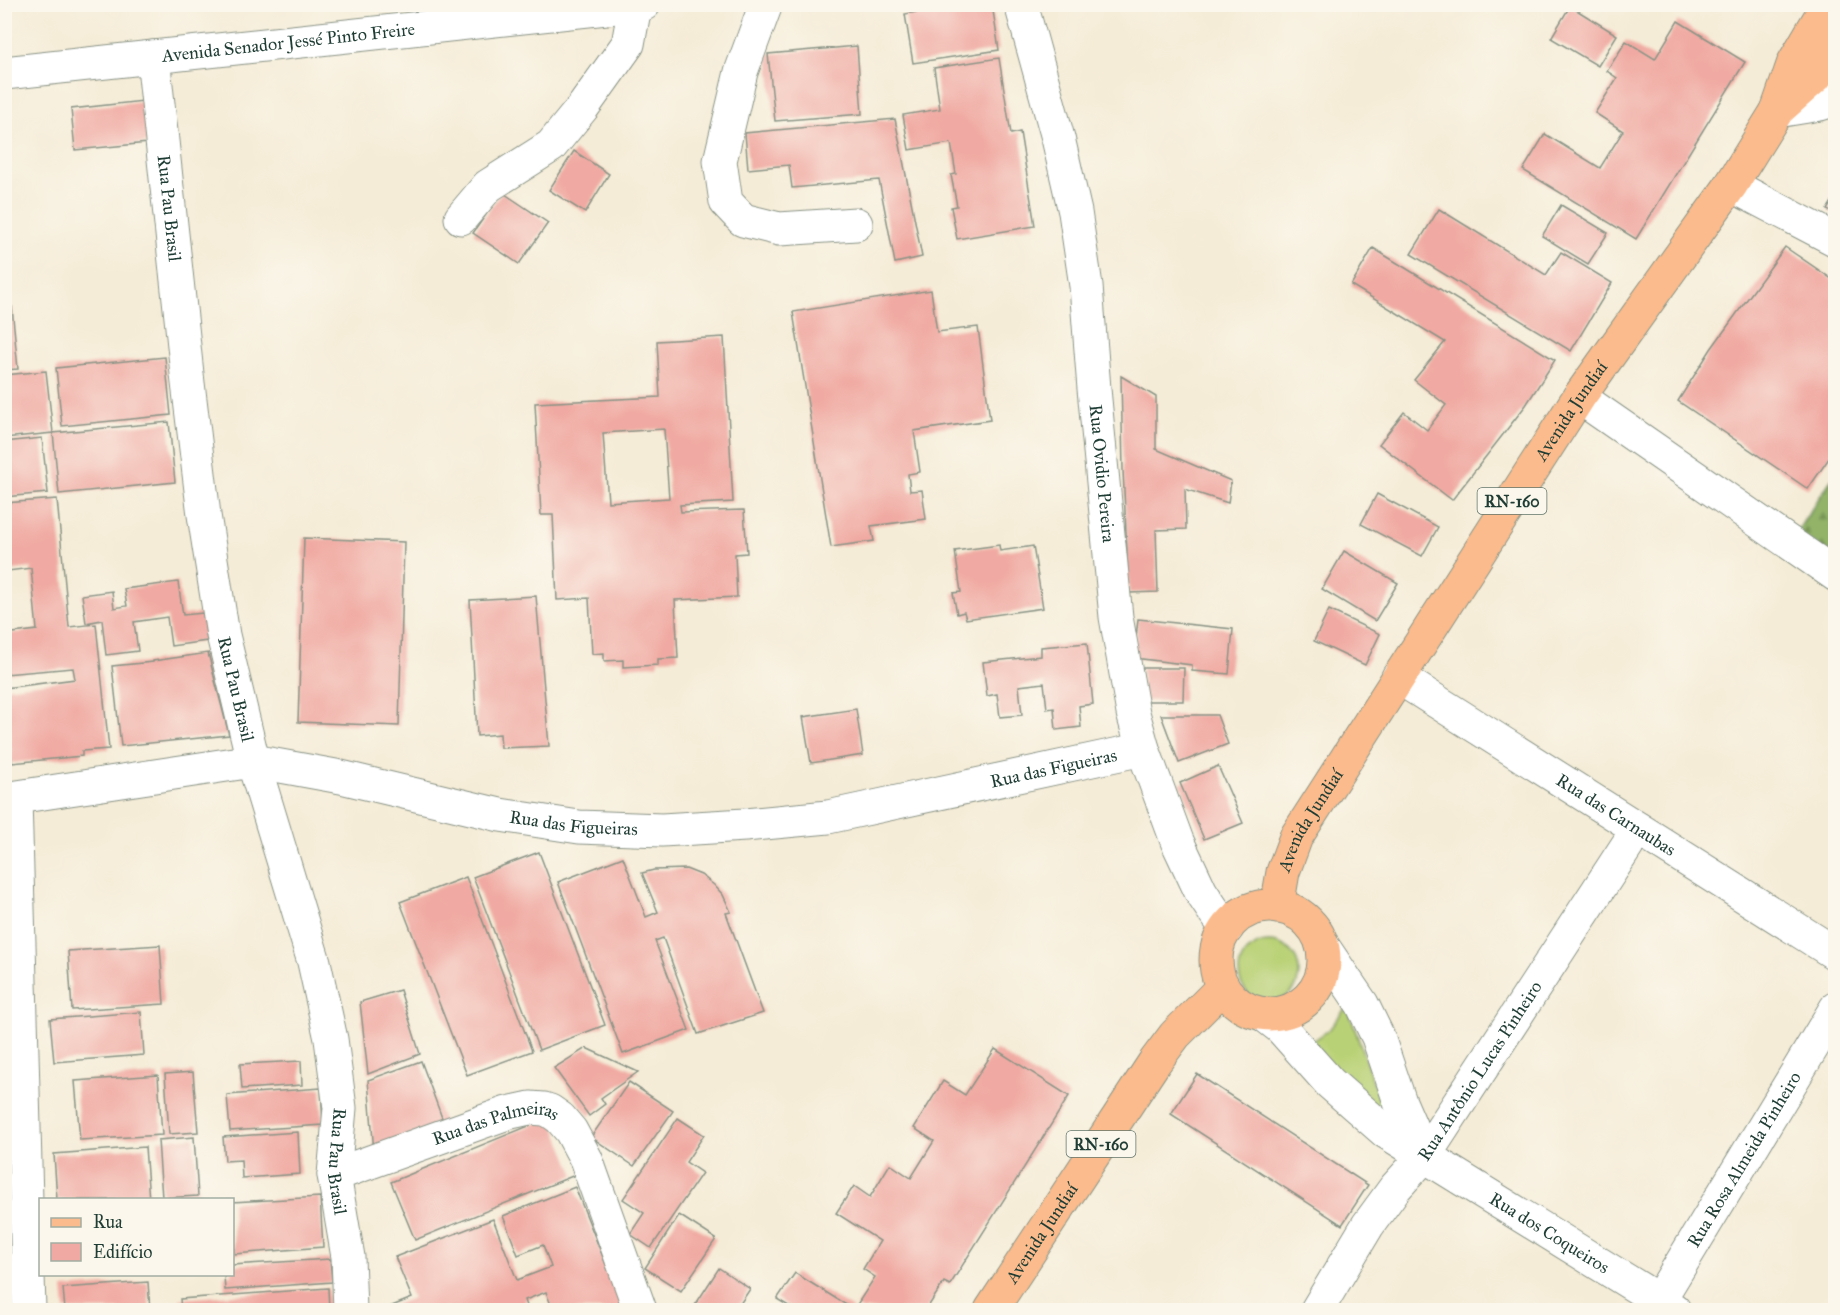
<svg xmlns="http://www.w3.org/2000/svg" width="1840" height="1315" font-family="'IM FELL Great Primer',serif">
<defs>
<pattern id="forest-firs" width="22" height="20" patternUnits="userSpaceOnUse" patternTransform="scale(1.5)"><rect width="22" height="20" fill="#92b367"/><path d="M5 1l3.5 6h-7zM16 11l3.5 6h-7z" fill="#779356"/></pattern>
</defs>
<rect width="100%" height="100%" fill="#fbf7ec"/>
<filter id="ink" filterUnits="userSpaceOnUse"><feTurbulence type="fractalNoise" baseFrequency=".0167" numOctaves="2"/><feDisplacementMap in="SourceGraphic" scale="12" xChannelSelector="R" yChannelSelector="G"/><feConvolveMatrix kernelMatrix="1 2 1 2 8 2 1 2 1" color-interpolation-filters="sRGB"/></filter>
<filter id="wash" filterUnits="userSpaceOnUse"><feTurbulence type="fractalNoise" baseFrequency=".008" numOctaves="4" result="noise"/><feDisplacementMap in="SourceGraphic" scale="24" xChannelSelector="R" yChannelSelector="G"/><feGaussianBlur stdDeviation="1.35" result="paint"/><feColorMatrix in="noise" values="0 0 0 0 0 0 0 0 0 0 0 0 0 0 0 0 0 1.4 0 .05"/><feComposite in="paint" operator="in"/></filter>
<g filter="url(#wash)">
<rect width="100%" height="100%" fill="#f5ecd7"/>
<path fill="url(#forest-firs)" stroke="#58784e" stroke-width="1.5" d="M 1835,474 L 1835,562 L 1795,534 Z"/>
<g fill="#b9d176" stroke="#6c8755" stroke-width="1.5">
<circle cx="1269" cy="972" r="30"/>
<path d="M 1347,1006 L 1387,1123 L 1307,1045 L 1329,1030 Z"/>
</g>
<g id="blocks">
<g fill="#f0aaa3" fill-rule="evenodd">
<path d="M 963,4 L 992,4 L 999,50 L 913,63 L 905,14 Z"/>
<path d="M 1570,6 L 1617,35 L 1598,66 L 1551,38 Z"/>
<path d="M 1678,21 L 1745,62 L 1636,239 L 1523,170 L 1545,134 L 1600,168 L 1623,131 L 1595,113 L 1617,78 L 1607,71 L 1626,41 L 1655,59 Z"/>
<path d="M 857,46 L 862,114 L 775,121 L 768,54 Z"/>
<path d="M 999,58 L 1011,134 L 1020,132 L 1035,226 L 957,239 L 951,207 L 957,206 L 951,175 L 956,174 L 951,143 L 909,150 L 903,115 L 940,109 L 934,68 Z"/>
<path d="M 143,101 L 148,143 L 75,150 L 71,109 Z"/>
<path d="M 895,119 L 922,257 L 895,263 L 879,180 L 792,188 L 789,165 L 748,169 L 745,133 Z"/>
<path d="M 574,151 L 609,174 L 585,213 L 549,190 Z"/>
<path d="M 502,192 L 548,223 L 519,264 L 473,233 Z"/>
<path d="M 1836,195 L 1836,214 L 1827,210 Z"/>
<path d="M 1561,205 L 1608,233 L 1588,264 L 1542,236 Z"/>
<path d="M 1439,209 L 1546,275 L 1561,252 L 1612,283 L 1571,351 L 1411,254 Z"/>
<path d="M 1785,247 L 1836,282 L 1836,448 L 1808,489 L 1678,401 L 1711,349 Z"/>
<path d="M 1373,248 L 1555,360 L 1526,405 L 1452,500 L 1379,444 L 1404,412 L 1427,430 L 1446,405 L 1414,380 L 1445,342 L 1351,285 Z"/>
<path d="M 931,290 L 937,332 L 978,327 L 990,420 L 914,431 L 920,472 L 908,474 L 910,491 L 922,490 L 926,519 L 871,526 L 874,541 L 831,547 L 793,312 Z"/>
<path d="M 12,307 L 18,369 L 4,370 L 4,308 Z"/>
<path d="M 724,337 L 733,502 L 680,505 L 681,512 L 744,510 L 747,553 L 735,554 L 737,597 L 675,600 L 678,658 L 658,659 L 658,665 L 623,667 L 623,660 L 604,661 L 604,653 L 592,654 L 589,598 L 557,600 L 553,515 L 541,515 L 535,403 L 660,397 L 657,341 ZM 664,429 L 669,498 L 608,502 L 603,433 Z"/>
<path d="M 165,357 L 171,415 L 62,426 L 56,368 Z"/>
<path d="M 46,371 L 53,433 L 4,438 L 4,375 Z"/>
<path d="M 1121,376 L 1156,397 L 1156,449 L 1231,481 L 1228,503 L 1185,489 L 1186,529 L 1156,530 L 1158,592 L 1129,593 L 1123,470 Z"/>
<path d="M 169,422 L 175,482 L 59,494 L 53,433 Z"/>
<path d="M 42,438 L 48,493 L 4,497 L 4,442 Z"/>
<path d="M 1377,494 L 1438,527 L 1422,556 L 1361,524 Z"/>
<path d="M 57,499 L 69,627 L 96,624 L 109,749 L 82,751 L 82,756 L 12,763 L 5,688 L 75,679 L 73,668 L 5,674 L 5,634 L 37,630 L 31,568 L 8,571 L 4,540 L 4,503 Z"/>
<path d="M 304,538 L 404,542 L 399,726 L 298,722 Z"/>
<path d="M 999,545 L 1000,551 L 1033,546 L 1043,608 L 966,619 L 964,612 L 957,614 L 953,593 L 961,592 L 955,551 Z"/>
<path d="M 1344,551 L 1398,583 L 1375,621 L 1322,589 Z"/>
<path d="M 178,582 L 183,615 L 203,613 L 207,641 L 171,646 L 167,617 L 134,622 L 138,651 L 106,655 L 102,620 L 86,623 L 82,595 L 112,591 L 114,608 L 127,606 L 124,589 Z"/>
<path d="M 536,596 L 549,746 L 501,748 L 500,734 L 477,736 L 470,600 Z"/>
<path d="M 1329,610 L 1380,634 L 1365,665 L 1314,641 Z"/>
<path d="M 1138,619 L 1233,629 L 1229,674 L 1192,671 L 1192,665 L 1134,658 Z"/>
<path d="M 1087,643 L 1093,704 L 1079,706 L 1081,727 L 1056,730 L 1054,708 L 1047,709 L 1044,683 L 1019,686 L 1022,715 L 1000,717 L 997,694 L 987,696 L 983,662 L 1041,656 L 1041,647 Z"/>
<path d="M 208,653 L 229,735 L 121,746 L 112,666 L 153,662 L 153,661 Z"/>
<path d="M 1142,668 L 1184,668 L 1183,701 L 1142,701 Z"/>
<path d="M 856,709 L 863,755 L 811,763 L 803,717 Z"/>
<path d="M 1161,715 L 1217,715 L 1228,744 L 1179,763 Z"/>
<path d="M 1218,766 L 1243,823 L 1204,839 L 1180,783 Z"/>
<path d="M 539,852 L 605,1025 L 539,1050 L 473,877 Z"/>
<path d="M 623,857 L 646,917 L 658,912 L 642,873 L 654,870 L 686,869 L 701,875 L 714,885 L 723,895 L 731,912 L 726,913 L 763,1013 L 698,1034 L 663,938 L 655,941 L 689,1030 L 623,1054 L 558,882 Z"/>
<path d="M 466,877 L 532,1051 L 467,1075 L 400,902 Z"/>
<path d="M 160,945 L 164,1004 L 72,1010 L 68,951 Z"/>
<path d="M 400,990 L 420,1054 L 368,1074 L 360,1002 Z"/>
<path d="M 141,1012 L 144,1055 L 54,1062 L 50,1019 Z"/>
<path d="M 586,1048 L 638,1072 L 601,1098 L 605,1104 L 589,1116 L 554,1068 Z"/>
<path d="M 995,1049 L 1069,1096 L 950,1285 L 944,1282 L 926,1310 L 862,1310 L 856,1306 L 875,1277 L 863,1269 L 880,1241 L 836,1213 L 854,1186 L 870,1197 L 890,1164 L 911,1178 L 934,1141 L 914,1128 L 943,1081 L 965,1095 Z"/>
<path d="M 301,1061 L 302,1085 L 242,1089 L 240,1064 Z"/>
<path d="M 421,1061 L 445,1126 L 374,1152 L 368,1080 Z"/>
<path d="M 193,1072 L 198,1132 L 169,1134 L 165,1074 Z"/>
<path d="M 1197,1074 L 1368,1185 L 1342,1225 L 1171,1114 Z"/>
<path d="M 158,1075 L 162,1135 L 80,1140 L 75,1081 Z"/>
<path d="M 629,1082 L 673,1111 L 634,1166 L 591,1137 Z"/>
<path d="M 321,1088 L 323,1125 L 230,1131 L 227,1095 Z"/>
<path d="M 551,1117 L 575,1175 L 415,1240 L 391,1182 Z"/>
<path d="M 678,1118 L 704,1135 L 686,1162 L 702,1173 L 651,1248 L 630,1234 L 644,1213 L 623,1199 Z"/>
<path d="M 298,1132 L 300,1174 L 242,1178 L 241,1160 L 225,1161 L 223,1137 Z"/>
<path d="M 194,1137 L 198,1196 L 162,1198 L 158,1140 Z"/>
<path d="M 145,1147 L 149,1200 L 57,1200 L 54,1154 Z"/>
<path d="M 575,1187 L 624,1310 L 553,1310 L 546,1292 L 525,1300 L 528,1309 L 523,1310 L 382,1310 L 412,1298 L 395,1257 L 493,1219 L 517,1280 L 551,1267 L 543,1245 L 518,1255 L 503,1216 Z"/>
<path d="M 320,1197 L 323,1247 L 234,1254 L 232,1202 Z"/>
<path d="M 679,1215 L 716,1239 L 681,1291 L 645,1268 Z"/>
<path d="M 330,1259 L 332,1282 L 225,1290 L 224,1275 L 232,1275 L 232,1265 Z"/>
<path d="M 719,1268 L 750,1289 L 736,1310 L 692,1310 Z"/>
<path d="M 795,1273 L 848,1306 L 854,1310 L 795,1310 L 777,1299 Z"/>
<path d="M 148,1282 L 150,1310 L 65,1310 L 63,1288 Z"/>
<path d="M 328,1288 L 329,1310 L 181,1310 L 180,1299 Z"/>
</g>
</g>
</g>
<g filter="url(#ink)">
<use href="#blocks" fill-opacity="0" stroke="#8a9486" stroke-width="1.5"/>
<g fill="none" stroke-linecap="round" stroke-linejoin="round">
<defs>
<g id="minor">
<path d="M 766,4 L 741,72 L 720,161 L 726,202 L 743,220 L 779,229 L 856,224"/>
<path id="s1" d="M 1021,4 L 1058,138 L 1075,212 L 1086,286 L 1094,389 L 1116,617 L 1133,713 L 1143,749 L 1177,841 L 1201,892 L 1213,910 L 1227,928"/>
<path id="s2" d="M 153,57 L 188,383 L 204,515 L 223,635 L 253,761 L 314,962 L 331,1039 L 340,1108 L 334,1175 L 348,1257 L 350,1310"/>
<path id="s3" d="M 4,73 L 644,4"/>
<path d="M 1777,111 L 1820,104 L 1836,99"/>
<path d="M 1731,185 L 1836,240"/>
<path d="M 461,218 L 488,186 L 551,146 L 583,107 L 628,44 L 635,6"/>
<path d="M 1579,397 L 1836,575"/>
<path id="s4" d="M 1398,677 L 1836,954"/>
<path d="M 15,798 L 29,1310"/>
<path id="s5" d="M 4,799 L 253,761 L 341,777 L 500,815 L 579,827 L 662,830 L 745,825 L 828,817 L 1143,749"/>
<path d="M 1322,945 L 1362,1004 L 1378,1037 L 1400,1102 L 1413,1132 L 1425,1155"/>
<path id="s6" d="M 1263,1014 L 1281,1028 L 1330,1083 L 1386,1132 L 1674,1310"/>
<path id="s7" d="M 334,1175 L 507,1113 L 530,1108 L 544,1109 L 550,1111 L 560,1118 L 571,1131 L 586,1159 L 640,1310"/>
<path id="s8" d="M 1317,1310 L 1368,1225 L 1395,1188 L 1425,1155 L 1638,829"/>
<path id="s9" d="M 1653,1310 L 1836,1008"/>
</g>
<g id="major">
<path d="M 1780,108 L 1815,77 L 1836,48"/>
<circle cx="1270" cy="960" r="54"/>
<path id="s10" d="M 1277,907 L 1283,872 L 1296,837 L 1579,397 L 1731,185 L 1777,111 L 1794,62 L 1828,4"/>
<path id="s11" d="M 991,1310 L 1154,1063 L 1175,1035 L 1223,987"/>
</g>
</defs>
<use href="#minor" stroke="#8a9486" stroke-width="35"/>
<use href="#major" stroke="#8a9486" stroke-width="35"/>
<use href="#minor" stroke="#fff" stroke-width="33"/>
<use href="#major" stroke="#fbbb8c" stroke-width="33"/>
</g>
</g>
<g text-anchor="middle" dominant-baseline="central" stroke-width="4.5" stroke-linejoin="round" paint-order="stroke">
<g fill="#fbf7ec" stroke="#61756b" stroke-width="1.5">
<rect x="1477.5" y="488" width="69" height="26" rx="4.5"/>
<rect x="1066.5" y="1131" width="69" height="26" rx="4.5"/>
</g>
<g font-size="16" font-weight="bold" fill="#1f3d34">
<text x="1512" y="501">RN-160</text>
<text x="1101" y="1144">RN-160</text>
</g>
<g font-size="18" fill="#1f3d34" stroke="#fbf7ec">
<text stroke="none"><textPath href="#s3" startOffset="286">Avenida Senador Jessé Pinto Freire</textPath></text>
<text stroke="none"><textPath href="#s2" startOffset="152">Rua Pau Brasil</textPath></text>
<text stroke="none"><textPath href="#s10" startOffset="580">Avenida Jundiaí</textPath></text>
<text stroke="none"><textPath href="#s1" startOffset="478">Rua Ovidio Pereira</textPath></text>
<text stroke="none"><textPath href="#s2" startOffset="638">Rua Pau Brasil</textPath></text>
<text stroke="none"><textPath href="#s5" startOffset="1065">Rua das Figueiras</textPath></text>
<text stroke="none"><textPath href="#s4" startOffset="258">Rua das Carnaubas</textPath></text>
<text stroke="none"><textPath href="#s10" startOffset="94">Avenida Jundiaí</textPath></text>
<text stroke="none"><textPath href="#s5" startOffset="579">Rua das Figueiras</textPath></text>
<text stroke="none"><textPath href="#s8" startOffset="290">Rua Antônio Lucas Pinheiro</textPath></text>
<text stroke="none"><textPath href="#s7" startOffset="171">Rua das Palmeiras</textPath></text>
<text stroke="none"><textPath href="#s9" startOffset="176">Rua Rosa Almeida Pinheiro</textPath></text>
<text stroke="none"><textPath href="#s2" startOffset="1124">Rua Pau Brasil</textPath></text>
<text stroke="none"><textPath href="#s6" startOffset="363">Rua dos Coqueiros</textPath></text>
<text stroke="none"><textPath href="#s11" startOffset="92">Avenida Jundiaí</textPath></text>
</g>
</g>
<rect width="1840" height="1315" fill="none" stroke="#fbf7ec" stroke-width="24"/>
<rect x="39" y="1198" width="195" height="78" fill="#fbf7ec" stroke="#a3ada2" stroke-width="1.5"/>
<rect x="51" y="1218" width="30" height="9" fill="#fbbb8c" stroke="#a3ada2" stroke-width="1.5"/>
<text x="93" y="1228" font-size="18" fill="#1f3d34">Rua</text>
<rect x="51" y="1243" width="30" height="18" fill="#f0aaa3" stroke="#a3ada2" stroke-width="1.5"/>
<text x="93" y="1258" font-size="18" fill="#1f3d34">Edifício</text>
</svg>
